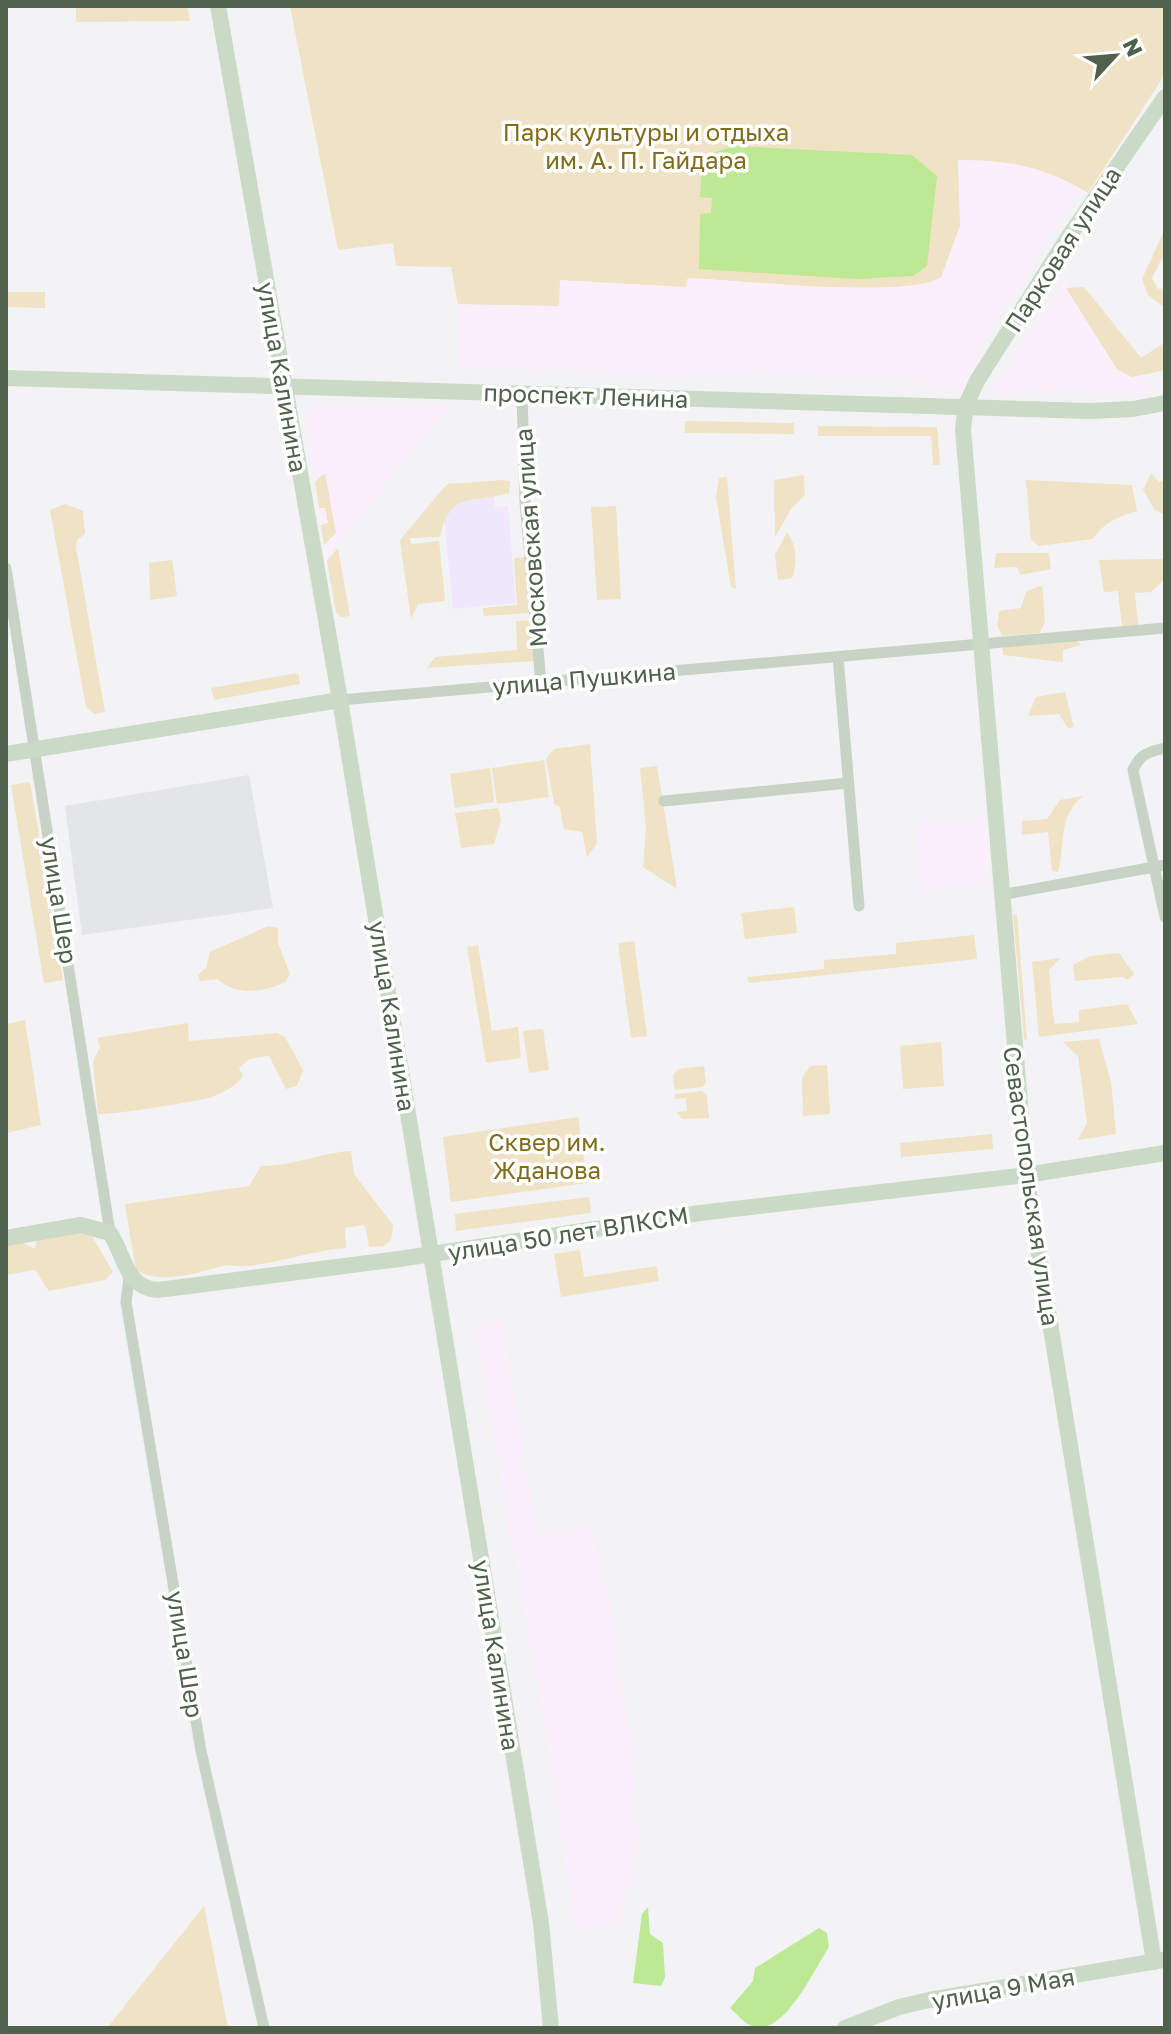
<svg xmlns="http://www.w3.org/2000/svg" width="1171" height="2034" font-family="'Golos Text',sans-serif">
<rect width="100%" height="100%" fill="#f3f3f5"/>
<g fill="#fceffc">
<path d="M 958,160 L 999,160 L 1035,166 L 1088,193 L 1076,197 L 981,345 L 985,352 L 959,390 L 925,388 L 922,381 L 692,372 L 690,380 L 655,379 L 654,373 L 464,367 L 458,373 L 458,304 L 559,306 L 559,280 L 685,287 L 687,279 L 691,278 L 866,288 L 928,284 L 941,277 L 960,226 Z"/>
<path d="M 1061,274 L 1154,392 L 1108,398 L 1099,393 L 1032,390 L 1024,395 L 996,393 L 992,389 L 995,376 L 1006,371 L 1064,283 Z"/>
<path d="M 325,400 L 328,405 L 451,404 L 326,558 L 305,413 L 317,401 Z"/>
<path d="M 985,817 L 990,883 L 922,891 L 916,825 Z"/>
<path d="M 502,1320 L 536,1534 L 592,1526 L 599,1568 L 604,1568 L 630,1740 L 640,1841 L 619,1923 L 575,1932 L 553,1777 L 475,1325 Z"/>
</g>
<path fill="#e4e5e6" d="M 249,775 L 273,908 L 82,935 L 65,806 Z"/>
<path fill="#efe7fb" d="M 494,497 L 495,508 L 508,506 L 516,603 L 453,609 L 444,517 L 461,500 Z"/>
<g fill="#efe2c5">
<path d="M 76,6 L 187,6 L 190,21 L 76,22 Z"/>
<path d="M 290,6 L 1165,6 L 1165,74 L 1088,193 C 1046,166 1007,160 958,160 L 960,226 L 941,277 C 910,299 738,280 691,278 L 687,279 L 686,287 L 560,280 L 559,306 L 458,304 L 451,267 L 396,266 L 393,243 L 338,250 Z"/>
<path d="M 1165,229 L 1165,252 L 1152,278 L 1158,289 L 1165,288 L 1164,307 L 1148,295 L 1142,279 Z"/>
<path d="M 1084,287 L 1141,358 L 1164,343 L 1165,370 L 1132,377 L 1117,369 L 1066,288 Z"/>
<path d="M 6,292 L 45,292 L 45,308 L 6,307 Z"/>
<path d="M 685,421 L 794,423 L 794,434 L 685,433 Z"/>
<path d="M 818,426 L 937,427 L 940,465 L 933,465 L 931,436 L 818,436 Z"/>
<path d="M 325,473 L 336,533 L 324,545 L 321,525 L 328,523 L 325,508 L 319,508 L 315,482 Z"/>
<path d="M 1151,473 L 1159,482 L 1165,480 L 1165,515 L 1154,509 L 1143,490 Z"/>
<path d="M 804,475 L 805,495 L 791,509 L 775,537 L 774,480 Z"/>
<path d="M 727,477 L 736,589 L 731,587 L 716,498 L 719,478 Z"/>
<path d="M 504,480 L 510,481 L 509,493 C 471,504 450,490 440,537 L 410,538 L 411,544 L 439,541 L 445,601 L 418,604 L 411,619 L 400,540 L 447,484 Z"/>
<path d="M 1026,480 L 1132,485 L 1137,511 C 1118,517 1104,522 1093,539 L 1039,546 L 1031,539 Z"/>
<path d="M 65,504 L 83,511 L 85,534 L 77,540 L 76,547 L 105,712 L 95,714 L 86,707 L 50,510 Z"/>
<path d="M 616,506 L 621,599 L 597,600 L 591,507 Z"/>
<path d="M 787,532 C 798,547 797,562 792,578 L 778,580 L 775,555 Z"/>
<path d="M 338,548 L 350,616 L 341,617 L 336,613 L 327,561 Z"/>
<path d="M 996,553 L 1049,553 L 1051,569 L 1021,575 L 1017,567 L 994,568 Z"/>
<path d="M 526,557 L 530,613 L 484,616 L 483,608 L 517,605 L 514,558 Z"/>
<path d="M 1165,559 L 1165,579 L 1151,592 L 1135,593 L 1138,625 L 1122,627 L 1118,591 L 1104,592 L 1099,560 Z"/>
<path d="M 172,560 L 177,596 L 150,600 L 149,563 Z"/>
<path d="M 1042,585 L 1045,621 L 1040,633 L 1002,636 L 997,625 L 999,611 L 1021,608 L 1026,592 Z"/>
<path d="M 532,620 L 535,661 L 427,668 L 435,657 L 517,650 L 516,621 Z"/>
<path d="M 1074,638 L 1081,645 L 1063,650 L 1063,662 L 1003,655 L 1002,643 Z"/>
<path d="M 298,673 L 300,684 L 214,700 L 211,688 Z"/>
<path d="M 1065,692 L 1074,727 L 1068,728 L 1059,714 L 1028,716 L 1036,697 Z"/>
<path d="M 590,744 L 597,843 L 587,857 L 582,832 L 564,829 L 560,807 L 554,804 L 546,759 L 554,749 Z"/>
<path d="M 544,760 L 549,797 L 497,804 L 492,768 Z"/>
<path d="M 657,766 L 677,889 L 643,867 L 646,828 L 640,768 Z"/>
<path d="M 490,768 L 494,802 L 455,808 L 450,774 Z"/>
<path d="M 30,782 L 63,980 L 44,983 L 11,785 Z"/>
<path d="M 1083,796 C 1057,816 1066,845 1058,872 L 1052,871 L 1048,832 L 1022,835 L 1022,821 L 1047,819 L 1060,800 Z"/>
<path d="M 498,808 L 501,819 L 494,844 L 461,848 L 455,813 Z"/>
<path d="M 794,907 L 797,933 L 745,939 L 741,913 Z"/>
<path d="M 1017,914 L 1027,1040 L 1024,1039 L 1013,915 Z"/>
<path d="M 268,926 L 278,928 L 278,943 L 290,974 L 285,982 C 265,992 234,996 218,979 L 200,981 L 198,975 L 206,968 L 210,952 Z"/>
<path d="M 974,935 L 977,959 L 749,983 L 747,977 L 824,969 L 824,960 L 896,954 L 896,943 Z"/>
<path d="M 634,941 L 647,1036 L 631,1038 L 618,943 Z"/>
<path d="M 478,945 L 492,1031 L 518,1027 L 521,1058 L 486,1063 L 467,947 Z"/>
<path d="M 1119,953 L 1134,974 L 1128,980 L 1123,977 L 1075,981 L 1073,965 L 1090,956 Z"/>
<path d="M 1060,958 L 1049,970 L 1054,1024 L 1079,1022 L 1079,1010 L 1127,1004 L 1138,1024 L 1039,1037 L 1032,962 Z"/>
<path d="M 25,1020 L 41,1125 L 6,1133 L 6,1024 Z"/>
<path d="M 188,1023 L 189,1041 L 277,1033 L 285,1037 L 303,1070 L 297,1086 L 286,1089 L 269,1056 L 249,1059 L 239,1068 L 243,1076 C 235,1087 224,1092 212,1097 C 201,1101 105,1116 98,1114 L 93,1062 L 100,1047 L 97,1038 Z"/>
<path d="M 543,1029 L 549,1070 L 529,1073 L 523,1031 Z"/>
<path d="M 1099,1039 L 1111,1082 L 1116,1134 L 1078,1140 L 1087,1123 L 1078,1056 L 1063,1042 Z"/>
<path d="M 941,1042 L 944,1086 L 903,1089 L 900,1046 Z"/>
<path d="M 827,1065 L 830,1114 L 803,1116 L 802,1078 L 810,1066 Z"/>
<path d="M 704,1066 L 706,1082 L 702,1087 L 675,1090 L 673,1075 L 678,1069 Z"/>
<path d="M 702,1091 L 707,1096 L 709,1118 L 682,1119 L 676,1112 L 687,1111 L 686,1098 L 675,1099 L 675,1094 Z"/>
<path d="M 578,1117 L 587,1183 L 451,1202 L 443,1137 Z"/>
<path d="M 992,1134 L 993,1149 L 901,1157 L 900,1143 Z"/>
<path d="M 351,1151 L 354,1174 L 393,1225 L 391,1240 L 384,1246 L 369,1247 L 365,1225 L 345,1228 L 346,1248 C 313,1250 280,1263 246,1266 C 238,1267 230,1264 222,1266 C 196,1273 161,1285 136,1270 L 125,1204 L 249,1186 L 261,1166 C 293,1166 319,1153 351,1151 Z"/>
<path d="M 589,1197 L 591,1213 L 456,1231 L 455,1214 Z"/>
<path d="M 81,1231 L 91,1235 L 113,1272 L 105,1280 L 49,1291 L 35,1270 L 6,1275 L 6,1245 L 21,1242 L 35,1249 L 37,1239 Z"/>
<path d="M 580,1250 L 584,1277 L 657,1266 L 659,1281 L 561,1297 L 554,1254 Z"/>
<path d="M 204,1906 L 228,2028 L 107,2028 Z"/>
</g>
<g fill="#bde994">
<path d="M 734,146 L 912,155 L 937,176 L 927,266 L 913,276 L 856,279 L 699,269 L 700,214 L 711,213 L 712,198 L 700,197 L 703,156 Z"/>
<path d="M 648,1907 L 650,1934 L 663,1943 L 665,1977 L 661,1986 L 633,1983 L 642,1914 Z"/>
<path d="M 819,1928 L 827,1933 L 829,1947 C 815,1968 785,2034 755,2027 C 745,2025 737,2014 730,2008 L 753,1981 L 755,1968 Z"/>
</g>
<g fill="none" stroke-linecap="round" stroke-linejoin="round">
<g stroke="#c7d3c4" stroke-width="11">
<path d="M 522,393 L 525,502 L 541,683"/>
<path d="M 6,568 L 110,1233"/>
<path d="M 838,657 L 859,906"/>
<path d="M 340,700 L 1165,628"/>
<path d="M 1165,748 C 1148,752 1140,754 1133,770 L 1165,917"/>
<path d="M 664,801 L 848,783"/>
<path d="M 1001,895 L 1165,865"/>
<path d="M 129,1278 L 126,1302 L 201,1751 L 264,2028"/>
</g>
<g stroke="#cadac7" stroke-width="16">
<path d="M 218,6 L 340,700 L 541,1923 L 551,2028"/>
<path d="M 6,378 L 1090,411 L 1133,409 L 1165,403"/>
<path d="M 6,754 L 340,700"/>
<path d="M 6,1238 L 81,1225 L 110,1233 C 126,1258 125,1287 158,1290 L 399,1259 L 700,1213 L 1026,1175 L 1165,1153"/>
<path d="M 1154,1962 L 1026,1175 L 963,429 L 966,405 L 977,381 L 1067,239 L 1165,97"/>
<path d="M 845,2028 L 899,2007 L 929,2000 L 1163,1960"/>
</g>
</g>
<g text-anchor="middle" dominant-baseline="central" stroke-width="7" stroke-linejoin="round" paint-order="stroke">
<g font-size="24" fill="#806d1c" stroke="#fff">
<text x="646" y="131">Парк культуры и отдыха<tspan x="646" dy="28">им. А. П. Гайдара</tspan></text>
<text x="547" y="1141">Сквер им.<tspan x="547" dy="28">Жданова</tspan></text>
</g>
<g font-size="24" fill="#4f604b" stroke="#fff">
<text transform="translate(1062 249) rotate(-57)">Парковая улица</text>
<text transform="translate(283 377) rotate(80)">улица Калинина</text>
<text transform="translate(586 395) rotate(2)">проспект Ленина</text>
<text transform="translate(530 538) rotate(-94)">Московская улица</text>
<text transform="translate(584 678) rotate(-5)">улица Пушкина</text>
<text transform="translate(60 900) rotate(81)">улица Шер</text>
<text transform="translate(393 1016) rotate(81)">улица Калинина</text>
<text transform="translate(1032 1186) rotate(82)">Севастопольская улица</text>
<text transform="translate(568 1233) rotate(-9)">улица 50 лет ВЛКСМ</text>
<text transform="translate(186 1654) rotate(81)">улица Шер</text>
<text transform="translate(497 1655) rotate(81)">улица Калинина</text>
<text transform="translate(1003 1988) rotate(-10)">улица 9 Мая</text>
</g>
</g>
<rect width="1171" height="2034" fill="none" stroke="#4f604b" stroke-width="16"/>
<g transform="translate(1115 56) rotate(64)" stroke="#ffffff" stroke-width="6" paint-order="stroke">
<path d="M0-6L14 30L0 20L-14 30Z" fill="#4f604b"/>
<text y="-12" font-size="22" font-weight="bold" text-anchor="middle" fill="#4f604b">N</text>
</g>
</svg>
